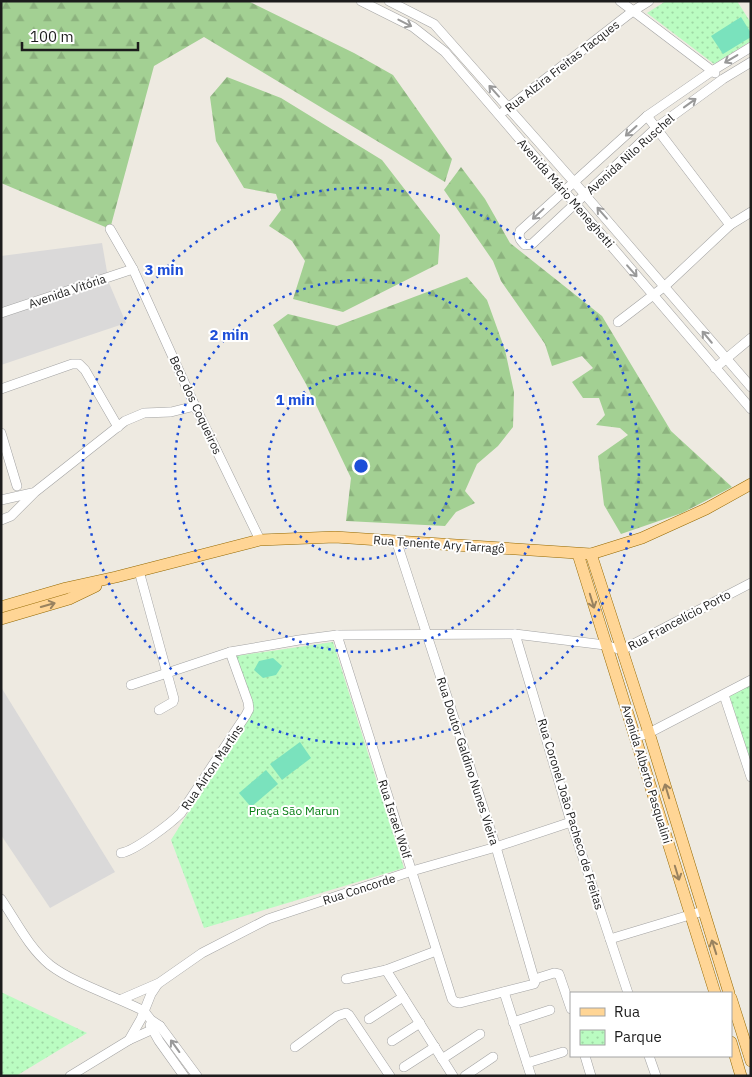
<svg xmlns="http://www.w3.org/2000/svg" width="752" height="1077" font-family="'IBM Plex Sans',sans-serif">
<defs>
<pattern id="forest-firs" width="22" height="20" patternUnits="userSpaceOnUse" patternTransform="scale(1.25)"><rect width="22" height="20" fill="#a3d093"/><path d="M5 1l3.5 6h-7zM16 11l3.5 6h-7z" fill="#8cb27e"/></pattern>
<pattern id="park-dots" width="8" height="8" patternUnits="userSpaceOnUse" patternTransform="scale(1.25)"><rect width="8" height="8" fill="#bafcc1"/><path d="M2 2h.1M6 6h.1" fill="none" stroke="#9fd7a5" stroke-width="1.8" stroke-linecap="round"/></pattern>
</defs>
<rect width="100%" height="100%" fill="#eeeae1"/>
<g fill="#dad9d9">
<path d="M 102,243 L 109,283 L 126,323 L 1,365 L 1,256 Z"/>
<path d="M 1,687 L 115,872 L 50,908 L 1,835 Z"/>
</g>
<g fill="url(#forest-firs)">
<path d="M 1,1 L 248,1 L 354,53 L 393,75 L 452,159 L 445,182 L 204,37 L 154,66 L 110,229 L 1,183 Z"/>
<path d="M 227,77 L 281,98 L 382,160 L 440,235 L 438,264 L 343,312 L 293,299 L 305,261 L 292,241 L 269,226 L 281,210 L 276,194 L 244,188 L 216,141 L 210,97 Z"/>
<path d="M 461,167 L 485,199 L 510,243 L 602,316 L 671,431 L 732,487 L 682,513 L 621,534 L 604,505 L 598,456 L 628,435 L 620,428 L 596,425 L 605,415 L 599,398 L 583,398 L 572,382 L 593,368 L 582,356 L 552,366 L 545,344 L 501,281 L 493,261 L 444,190 Z"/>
<path d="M 467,277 L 487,300 L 505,350 L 514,392 L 513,427 L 498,446 L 477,464 L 465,491 L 475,503 L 456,512 L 445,526 L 346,521 L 351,478 L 306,384 L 273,325 L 288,314 L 337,326 Z"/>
</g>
<g fill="url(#park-dots)">
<path d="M 666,1 L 737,1 L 751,23 L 751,41 L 714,64 L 647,13 Z"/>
<path d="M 333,642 L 404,868 L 204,928 L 171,840 L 253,709 L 236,656 Z"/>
<path d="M 751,684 L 751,764 L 729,695 Z"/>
<path d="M 1,992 L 87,1033 L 16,1076 L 1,1076 Z"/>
</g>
<g fill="#7ae2bd">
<path d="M 741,17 L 751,33 L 751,37 L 723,54 L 711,36 Z"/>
<path d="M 273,658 L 282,666 L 276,675 L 263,678 L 254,670 L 259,661 Z"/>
<path d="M 300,742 L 311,758 L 282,780 L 270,764 Z"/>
<path d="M 266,770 L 278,784 L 251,807 L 239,793 Z"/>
</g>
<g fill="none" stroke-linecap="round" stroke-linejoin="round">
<defs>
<g id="minor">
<path d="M 361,1 L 413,27 L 445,52 L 751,409"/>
<path d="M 389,1 L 434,24 L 574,182 L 751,387"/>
<path d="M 620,1 L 715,73"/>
<path d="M 751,47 L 712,71 L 647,116 L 520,231 C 518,238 520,240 525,245 L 532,244 L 656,128 L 723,79 L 751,62"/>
<path d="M 504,111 L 633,11 L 649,1"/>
<path d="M 647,116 L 730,225"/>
<path d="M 110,229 L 133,269 L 195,406 L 260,540"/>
<path d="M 1,313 L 133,269"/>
<path d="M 618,322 L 665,286 L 730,225 L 751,212"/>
<path d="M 715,368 L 751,338"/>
<path d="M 1,389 L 72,364 L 79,364 L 85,370 L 118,427"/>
<path d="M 1,433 L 17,486"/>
<path d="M 1,500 L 32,493"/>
<path d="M 1,520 L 11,516 L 35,492 L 125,421 L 144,413 L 171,412 L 195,406"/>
<path d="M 139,571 L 174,699 L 173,702 L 159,710"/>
<path d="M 515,634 L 571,822 L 628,993"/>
<path d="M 337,635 L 452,999 L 455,1002 L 460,1003 L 534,984 L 535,982 L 496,847 L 396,540"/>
<path d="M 131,685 L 230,652 L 299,640 L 337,635 L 515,634 L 605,645 L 622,650 L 751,583"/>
<path d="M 724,695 L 751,777"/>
<path d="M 636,737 L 649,733 L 751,680"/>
<path d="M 121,853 C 135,851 171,823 181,813 L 246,715 L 249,709 L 248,702 L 230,652"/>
<path d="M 1,899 C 16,921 29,948 50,965 C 75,984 115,996 144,1011 L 151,1020 L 160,1026 L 197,1076"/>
<path d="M 610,939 L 703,911"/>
<path d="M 386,970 L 453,1076"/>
<path d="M 346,979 L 386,970 L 436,951"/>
<path d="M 535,979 L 554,973 L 559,974 L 571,1009"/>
<path d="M 504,992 L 531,1076"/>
<path d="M 122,999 L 159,983 L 202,953 L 268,919 L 412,871 L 496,847 L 571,822"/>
<path d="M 369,1019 L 403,997"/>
<path d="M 513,1022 L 550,1010"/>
<path d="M 150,1025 L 159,1041 L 184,1076"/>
<path d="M 129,1040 L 141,1019 L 151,994 L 157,985"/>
<path d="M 392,1041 L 420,1023"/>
<path d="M 295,1047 L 337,1016 L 346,1013 L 349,1015 L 390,1076"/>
<path d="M 585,1056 L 591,1076"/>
<path d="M 649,1056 L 656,1076"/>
<path d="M 442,1059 L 480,1034"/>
<path d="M 527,1063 L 563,1052"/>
<path d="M 404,1067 L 435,1047"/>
<path d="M 70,1076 L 129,1040 L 160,1026"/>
<path d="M 465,1076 L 493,1057"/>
</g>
<g id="major">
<path d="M 578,554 L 715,993"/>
<path d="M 591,554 L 649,733 L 729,993"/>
<path d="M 1,607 L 66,588 L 116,577 L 260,540 L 335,537 L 591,554 L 642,538 L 706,509 L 751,484"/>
<path d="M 1,619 L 69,599 L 96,586"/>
<path d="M 731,998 L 751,1061"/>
<path d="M 731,1042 L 741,1076"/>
</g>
</defs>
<use href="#minor" stroke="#a3a3a3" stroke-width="10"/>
<use href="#major" stroke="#946800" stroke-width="12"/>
<use href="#minor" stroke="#fff" stroke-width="9"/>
<use href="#major" stroke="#ffd595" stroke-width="11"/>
</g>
<defs><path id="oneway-shaft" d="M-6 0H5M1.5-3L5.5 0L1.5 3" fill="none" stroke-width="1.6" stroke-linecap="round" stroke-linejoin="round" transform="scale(1.25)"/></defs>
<g stroke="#999">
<use href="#oneway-shaft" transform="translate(405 23) rotate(27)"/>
<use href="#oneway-shaft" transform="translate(731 59) rotate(149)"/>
<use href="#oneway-shaft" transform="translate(494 91) rotate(-132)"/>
<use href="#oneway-shaft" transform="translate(690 103) rotate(-36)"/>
<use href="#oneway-shaft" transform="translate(631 131) rotate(138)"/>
<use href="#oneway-shaft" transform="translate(602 213) rotate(-131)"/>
<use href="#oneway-shaft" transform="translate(538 214) rotate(137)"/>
<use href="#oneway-shaft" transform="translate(632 271) rotate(49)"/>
<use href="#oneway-shaft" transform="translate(707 337) rotate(-130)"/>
<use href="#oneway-shaft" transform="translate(175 1046) rotate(-126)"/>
</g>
<g stroke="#99825f">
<use href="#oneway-shaft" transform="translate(592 601) rotate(73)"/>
<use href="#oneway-shaft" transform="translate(48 605) rotate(-16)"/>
<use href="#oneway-shaft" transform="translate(667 791) rotate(-107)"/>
<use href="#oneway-shaft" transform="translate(677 873) rotate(73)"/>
<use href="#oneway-shaft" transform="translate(714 947) rotate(-108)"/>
</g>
<g fill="none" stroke="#1d4ed8" stroke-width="2.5" stroke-dasharray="2.5 5">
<circle cx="361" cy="466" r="93"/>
<circle cx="361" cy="466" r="186"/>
<circle cx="361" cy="466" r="278"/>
</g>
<g text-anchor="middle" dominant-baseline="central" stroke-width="4" stroke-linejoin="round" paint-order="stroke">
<g font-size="12" fill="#1c1c1c" stroke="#fff">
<text transform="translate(562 66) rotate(-38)">Rua Alzira Freitas Tacques</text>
<text transform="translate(630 154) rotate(-42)">Avenida Nilo Ruschel</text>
<text transform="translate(566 193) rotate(49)">Avenida Mário Meneghetti</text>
<text transform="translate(67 291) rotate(-19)">Avenida Vitória</text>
<text transform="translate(196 405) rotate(65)">Beco dos Coqueiros</text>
<text transform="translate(439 544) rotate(4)">Rua Tenente Ary Tarragô</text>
<text transform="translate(679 620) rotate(-28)">Rua Francelício Porto</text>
<text transform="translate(468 761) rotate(72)">Rua Doutor Galdino Nunes Vieira</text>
<text transform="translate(212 767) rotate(-56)">Rua Airton Martins</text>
<text transform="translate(647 774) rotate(73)">Avenida Alberto Pasqualini</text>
<text transform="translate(571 814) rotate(73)">Rua Coronel João Pacheco de Freitas</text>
<text transform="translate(395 819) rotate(72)">Rua Israel Wolf</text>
<text transform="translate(359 889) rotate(-18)">Rua Concorde</text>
</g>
<g font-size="12" fill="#067e14" stroke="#fff">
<text x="294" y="810">Praça São Marun</text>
</g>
</g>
<circle cx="361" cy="466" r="8" fill="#1d4ed8" stroke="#fff" stroke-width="2.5"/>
<g font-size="15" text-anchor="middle" font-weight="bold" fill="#1d4ed8" stroke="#fff" stroke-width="4" stroke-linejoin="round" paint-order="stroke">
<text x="164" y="275">3 min</text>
<text x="229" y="340">2 min</text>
<text x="295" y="405">1 min</text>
</g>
<rect width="752" height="1077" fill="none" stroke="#1c1c1c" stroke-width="5"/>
<rect x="570" y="992" width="162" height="65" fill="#ffffff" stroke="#a4a4a4"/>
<rect x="580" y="1008" width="25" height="8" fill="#ffd595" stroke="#a4a4a4"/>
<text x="614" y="1017" font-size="15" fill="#1c1c1c">Rua</text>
<rect x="580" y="1030" width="25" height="15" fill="url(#park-dots)" stroke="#a4a4a4"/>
<text x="614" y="1042" font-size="15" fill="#1c1c1c">Parque</text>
<path d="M22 42v8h116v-8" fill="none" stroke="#1c1c1c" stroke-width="2.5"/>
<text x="30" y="42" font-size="15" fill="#1c1c1c" stroke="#ffffff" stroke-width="4" paint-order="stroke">100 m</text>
</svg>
